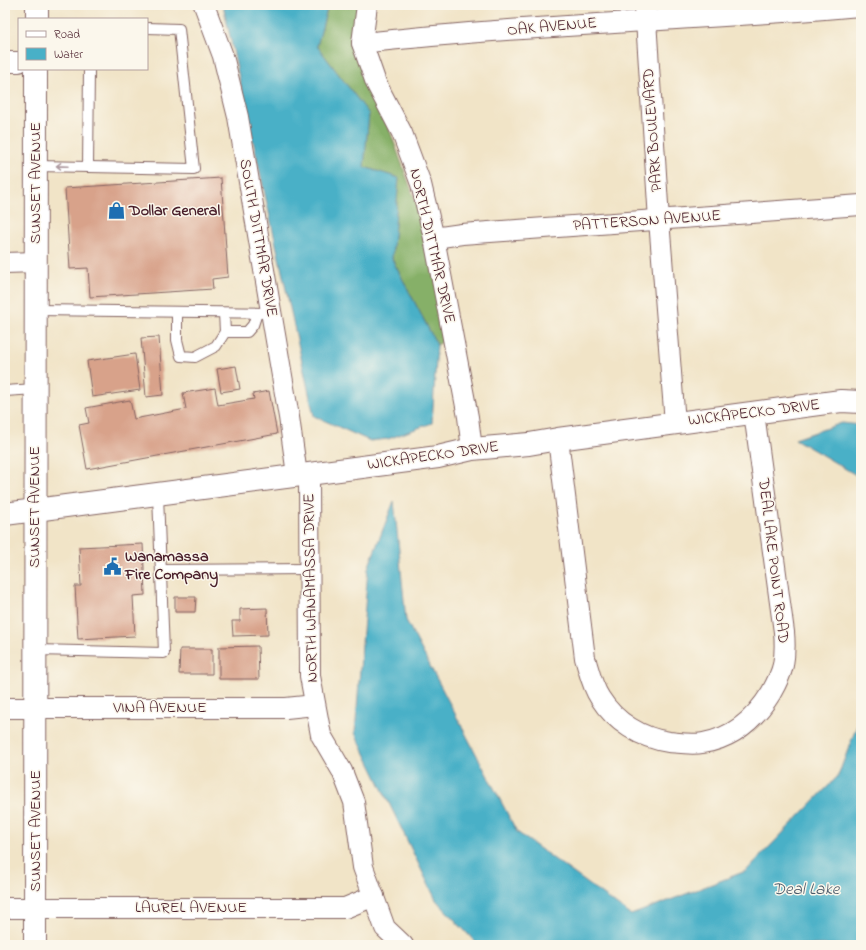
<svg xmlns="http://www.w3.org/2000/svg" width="866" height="950" font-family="'Indie Flower',sans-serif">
<rect width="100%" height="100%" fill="#fbf7ec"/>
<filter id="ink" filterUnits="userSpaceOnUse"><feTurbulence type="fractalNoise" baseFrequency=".025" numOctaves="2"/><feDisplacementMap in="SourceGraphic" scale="8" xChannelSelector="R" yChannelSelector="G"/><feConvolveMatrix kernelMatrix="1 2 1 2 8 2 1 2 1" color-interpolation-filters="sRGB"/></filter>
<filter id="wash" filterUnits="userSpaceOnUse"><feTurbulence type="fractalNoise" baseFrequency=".012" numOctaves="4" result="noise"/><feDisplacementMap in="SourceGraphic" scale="16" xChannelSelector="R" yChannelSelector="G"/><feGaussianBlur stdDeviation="0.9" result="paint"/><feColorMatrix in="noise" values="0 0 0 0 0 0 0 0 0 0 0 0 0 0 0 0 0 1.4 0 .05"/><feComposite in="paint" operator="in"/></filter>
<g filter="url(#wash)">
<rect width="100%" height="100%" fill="#f1e4c7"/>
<path fill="#86b068" stroke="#68684a" d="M 328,5 L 359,5 L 376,93 L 418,208 L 449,338 L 437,345 L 392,259 L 399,178 L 364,167 L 369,114 L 317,46 Z"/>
<g fill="#48b0c7" stroke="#496879">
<path d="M 223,5 L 328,5 L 317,46 L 369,114 L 364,167 L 399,178 L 392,259 L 437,345 L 432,423 L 388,439 L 370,441 L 314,416 Z"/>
<path d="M 842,423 L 861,425 L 861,478 L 795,439 Z"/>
<path d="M 394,501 L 406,620 L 517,832 L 631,915 L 746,871 L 838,776 L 861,715 L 861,945 L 478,945 L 436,900 L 355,733 L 368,568 Z"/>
</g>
<g id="blocks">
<g fill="#d8a28a">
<path d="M 221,178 L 228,277 L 212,279 L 213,289 L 90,297 L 88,268 L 70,269 L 65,188 Z"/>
<path d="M 159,337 L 163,395 L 146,397 L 141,338 Z"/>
<path d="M 135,354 L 140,390 L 92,397 L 87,361 Z"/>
<path d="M 236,366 L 240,389 L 221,392 L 217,369 Z"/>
<path d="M 215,388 L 218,405 L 254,399 L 253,394 L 269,391 L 277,434 L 87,469 L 79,425 L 89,423 L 86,408 L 130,400 L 134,419 L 186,409 L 183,393 Z"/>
<path d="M 143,544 L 145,595 L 133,596 L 135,636 L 78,639 L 75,586 L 81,586 L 79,547 Z"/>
<path d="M 175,597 L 196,597 L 195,612 L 175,612 Z"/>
<path d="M 267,608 L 268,635 L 233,636 L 232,621 L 240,621 L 240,609 Z"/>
<path d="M 258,646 L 259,679 L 219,679 L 219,647 Z"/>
<path d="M 180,649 L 212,649 L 212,674 L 179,674 Z"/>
</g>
</g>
</g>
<g filter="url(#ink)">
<use href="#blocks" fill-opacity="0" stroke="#846462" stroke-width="1"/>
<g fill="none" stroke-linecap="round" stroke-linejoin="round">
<defs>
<g id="service">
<path d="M 36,166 L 194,169 L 179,29 L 147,28"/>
<path d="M 88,167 L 89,69"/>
<path d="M 36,310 L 271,313"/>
<path d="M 177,312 L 177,340 L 181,356 L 195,357 L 216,346 L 225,332 L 224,313"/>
<path d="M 225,332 L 247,332 L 253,325 L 257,313"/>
<path d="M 5,391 L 35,389"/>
<path d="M 161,570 L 309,569"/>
<path d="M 36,650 L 164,653 L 158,495"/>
</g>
<g id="minor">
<path d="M 204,5 L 223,56 L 238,117 L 289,417 L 297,475"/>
<path d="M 367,5 L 362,43 L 376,83 L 402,133 L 421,184 L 434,238 L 468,417 L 472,449"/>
<path d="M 645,5 L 659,220 L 675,423"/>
<path d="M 362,43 C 528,25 695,20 861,6"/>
<path d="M 5,62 L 19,62"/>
<path d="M 434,238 L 462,234 L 861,205"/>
<path d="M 5,263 L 36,262"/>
<path d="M 558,439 L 585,658 C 589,671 592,686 600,698 C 615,722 641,738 669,742 C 680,743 691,745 703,743 C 733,738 755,719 771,693 C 776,684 781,675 783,665 C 785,654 785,643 784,632 L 754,413"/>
<path d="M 309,474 L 310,676 L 321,735 L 342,771 L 354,802 L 363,867 L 385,928 L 403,945"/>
<path d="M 5,708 L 286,708 L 315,705"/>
<path d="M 5,908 L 345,908 L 374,896"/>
</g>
<g id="tertiary">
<path d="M 37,19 L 37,5"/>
<path d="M 5,514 L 438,457 L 472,449 L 529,444 L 558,439 L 841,401 L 861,402"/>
<path d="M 35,945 L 36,69"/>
</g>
</defs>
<use href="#service" stroke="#846462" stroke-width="12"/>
<use href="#minor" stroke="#846462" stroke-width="22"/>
<use href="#tertiary" stroke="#846462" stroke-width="24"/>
<use href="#service" stroke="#fff" stroke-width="10"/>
<use href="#minor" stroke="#fff" stroke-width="20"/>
<use href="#tertiary" stroke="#fff" stroke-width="22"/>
</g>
<defs><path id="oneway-shaft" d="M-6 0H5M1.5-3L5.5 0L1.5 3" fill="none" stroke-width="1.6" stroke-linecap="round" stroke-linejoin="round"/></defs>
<use stroke="#ae9aa0" href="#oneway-shaft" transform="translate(62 166) rotate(-178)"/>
</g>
<defs>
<symbol id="shop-bare" viewBox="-9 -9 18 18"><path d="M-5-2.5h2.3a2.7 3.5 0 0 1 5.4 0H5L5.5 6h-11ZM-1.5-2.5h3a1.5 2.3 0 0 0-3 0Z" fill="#1f6fb2" stroke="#fbf7ec" stroke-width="2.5" paint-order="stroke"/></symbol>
<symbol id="civic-bare" viewBox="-9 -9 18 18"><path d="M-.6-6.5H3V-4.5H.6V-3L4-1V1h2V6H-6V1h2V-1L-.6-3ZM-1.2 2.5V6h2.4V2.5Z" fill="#1f6fb2" stroke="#fbf7ec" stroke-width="2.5" paint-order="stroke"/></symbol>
</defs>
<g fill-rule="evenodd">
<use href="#shop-bare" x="104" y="198" width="25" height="25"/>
<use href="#civic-bare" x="100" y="554" width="25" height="25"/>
</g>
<g text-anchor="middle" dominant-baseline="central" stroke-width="3" stroke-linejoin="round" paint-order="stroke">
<g font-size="16" fill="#4a1f2b" stroke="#fbf7ec">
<text transform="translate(552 27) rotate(-5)">OAK AVENUE</text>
<text transform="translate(653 130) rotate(-94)">PARK BOULEVARD</text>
<text transform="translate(36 183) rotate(-90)">SUNSET AVENUE</text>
<text transform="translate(647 221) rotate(-4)">PATTERSON AVENUE</text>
<text transform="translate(258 238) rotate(80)">SOUTH DITTMAR DRIVE</text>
<text transform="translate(432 246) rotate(77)">NORTH DITTMAR DRIVE</text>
<text transform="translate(754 413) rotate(-7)">WICKAPECKO DRIVE</text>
<text transform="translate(433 456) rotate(-8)">WICKAPECKO DRIVE</text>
<text transform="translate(35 507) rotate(-90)">SUNSET AVENUE</text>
<text transform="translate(773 561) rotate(83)">DEAL LAKE POINT ROAD</text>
<text transform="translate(311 588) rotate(-91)">NORTH WANAMASSA DRIVE</text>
<text x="160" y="708">VINA AVENUE</text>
<text transform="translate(36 831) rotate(-90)">SUNSET AVENUE</text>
<text x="191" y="908">LAUREL AVENUE</text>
</g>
<g font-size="16" font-weight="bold" fill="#4a1f2b" stroke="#fbf7ec" text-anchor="start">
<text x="129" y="211">Dollar General</text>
<text x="125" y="557">Wanamassa<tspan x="125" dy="18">Fire Company</tspan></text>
</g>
<g font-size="17" font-style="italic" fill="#495969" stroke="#fbf7ec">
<text x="806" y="889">Deal Lake</text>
</g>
</g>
<rect width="866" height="950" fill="none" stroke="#fbf7ec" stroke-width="20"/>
<rect x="18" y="18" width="130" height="52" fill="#fbf7ec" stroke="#b4a19f"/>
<rect x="26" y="31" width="20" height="6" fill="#ffffff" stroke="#b4a19f"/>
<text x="54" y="38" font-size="12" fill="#4a1f2b">Road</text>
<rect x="26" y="48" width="20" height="12" fill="#48b0c7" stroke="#b4a19f"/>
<text x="54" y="58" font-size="12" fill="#4a1f2b">Water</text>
</svg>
